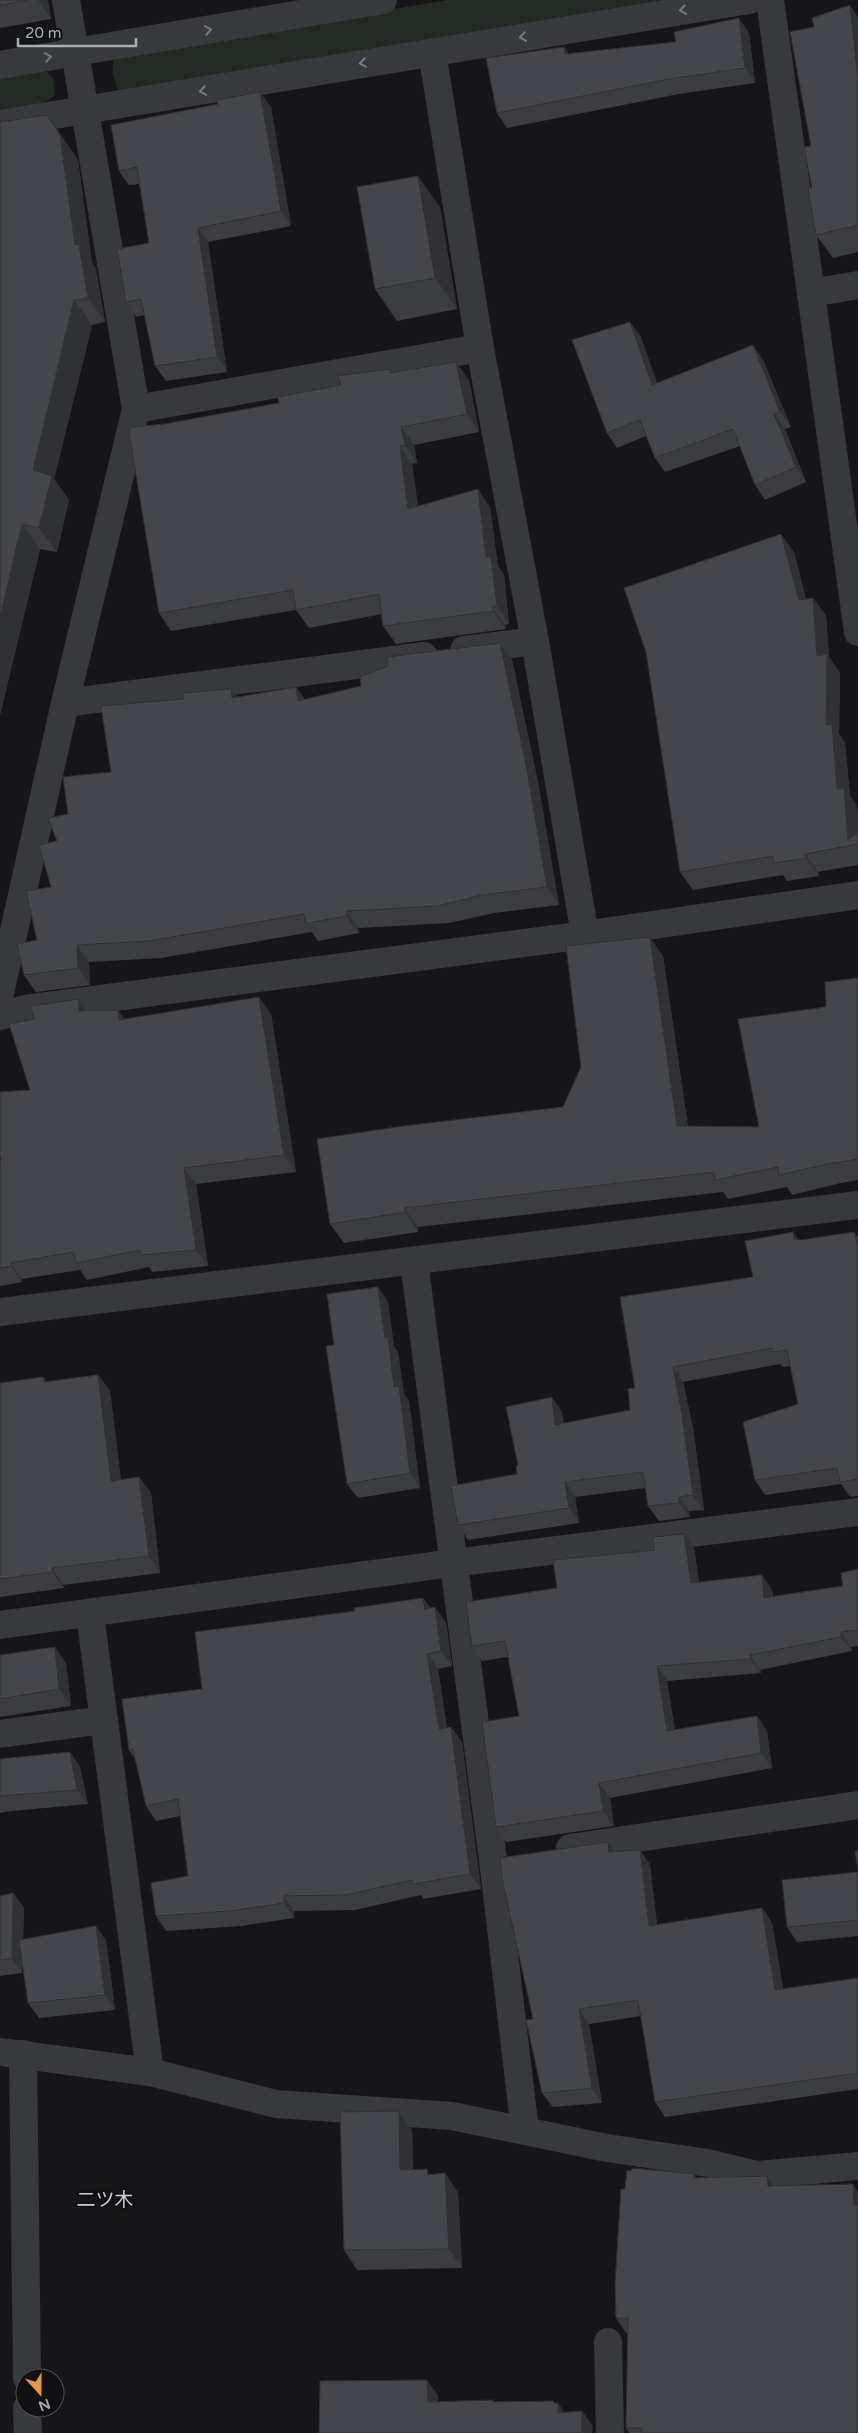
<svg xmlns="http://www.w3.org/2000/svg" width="858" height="2433" font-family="'Varela Round','Noto Sans JP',sans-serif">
<rect width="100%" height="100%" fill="#161618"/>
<g fill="#232a23">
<path d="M 448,0 L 673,0 L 119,91 C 113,79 111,71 114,58 L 178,45 Z"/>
<path d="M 41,66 L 53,78 L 55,95 L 38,107 L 0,113 L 0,73 Z"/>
</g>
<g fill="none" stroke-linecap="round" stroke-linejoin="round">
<g stroke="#37393c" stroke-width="28">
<path d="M 770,0 L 811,293"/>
<path d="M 432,52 L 480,348 L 535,641"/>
<path d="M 858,285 L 811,293 L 858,632"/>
<path d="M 136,409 L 480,348"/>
<path d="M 464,650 L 535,641 L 585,935"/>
<path d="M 65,703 L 424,656"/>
<path d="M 0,993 L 65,703 L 136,409 L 66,0"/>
<path d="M 414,1262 L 493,1860 L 525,2131"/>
<path d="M 0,1312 L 858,1205"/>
<path d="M 90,1614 L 150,2072"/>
<path d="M 0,1625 L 453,1563 L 858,1512"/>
<path d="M 0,1734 L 104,1720"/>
<path d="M 570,1848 L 858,1805"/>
<path d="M 0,2052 L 150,2072 L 276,2104 L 452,2116 L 607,2148 L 708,2163 L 757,2175 L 858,2166"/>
<path d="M 23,2054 L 27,2378"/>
<path d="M 608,2342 L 610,2433"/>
<path d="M 27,2408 L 28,2433"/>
</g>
<g stroke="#37393c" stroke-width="28">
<path d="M 0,65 L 383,0"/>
<path d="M 0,124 L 749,0"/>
<path d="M 0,1016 L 25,1009 L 585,935 L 858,895"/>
</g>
</g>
<g fill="#3b3c40">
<path d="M 0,0 L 48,0 L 51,19 L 0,28 Z"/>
<path d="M 858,17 L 858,252 L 833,258 L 816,235 L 812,188 L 811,146 Z"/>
<path d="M 749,33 L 755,83 L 679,94 L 507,128 L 497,113 L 564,47 L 568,54 L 676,42 Z"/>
<path d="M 271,107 L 291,226 L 208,242 L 227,372 L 166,381 L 155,366 L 145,315 L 136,317 L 126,302 L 149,243 L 139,184 L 129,185 L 119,171 Z"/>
<path d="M 47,115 L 78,160 L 92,263 L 96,269 L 105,322 L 92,325 L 54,479 L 69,500 L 57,552 L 40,549 L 0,715 L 0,122 Z"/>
<path d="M 440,207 L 457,309 L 397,321 L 375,289 Z"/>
<path d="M 630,322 L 641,337 L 657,384 L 753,345 L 763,360 L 791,427 L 785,429 L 806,482 L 765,500 L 755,485 L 740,446 L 665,472 L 655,458 L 646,436 L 617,448 L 607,433 Z"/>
<path d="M 389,369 L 392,373 L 469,380 L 479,432 L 414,445 L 417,463 L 412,464 L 418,506 L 490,507 L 498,566 L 504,575 L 509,624 L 505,625 L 506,629 L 396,644 L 383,626 L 382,614 L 309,628 L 296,610 L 171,631 L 159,613 L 165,424 L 279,403 L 341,385 Z"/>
<path d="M 794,552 L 806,599 L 813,598 L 826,616 L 829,657 L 840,673 L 839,734 L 845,743 L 850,796 L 857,806 L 858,824 L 858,865 L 818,872 L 819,876 L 787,881 L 783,875 L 693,890 L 680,872 Z"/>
<path d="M 500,643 L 512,660 L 538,782 L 559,905 L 494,913 L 449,923 L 358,928 L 359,933 L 318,941 L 312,932 L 161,958 L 89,962 L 90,985 L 36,992 L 24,975 L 37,940 L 51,887 L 57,841 L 68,814 L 183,699 L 231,689 L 236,697 L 296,687 L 305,700 L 361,686 Z"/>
<path d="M 663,956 L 688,1126 L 759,1127 L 826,1007 L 858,978 L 858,1180 L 841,1183 L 792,1195 L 787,1187 L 728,1199 L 723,1192 L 418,1227 L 418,1232 L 344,1243 L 330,1224 L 563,1107 Z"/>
<path d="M 87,1011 L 125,1019 L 271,1014 L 296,1172 L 196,1184 L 208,1266 L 152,1272 L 149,1267 L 87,1280 L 80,1270 L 22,1279 L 22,1282 L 0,1286 L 0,1160 L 30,1090 Z"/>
<path d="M 793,1232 L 798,1240 L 801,1240 L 854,1232 L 858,1237 L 858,1496 L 850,1497 L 841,1484 L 765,1495 L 755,1480 L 798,1404 L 790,1366 L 783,1367 L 780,1364 L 683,1382 L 693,1428 L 704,1510 L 689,1511 L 690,1517 L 659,1521 L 648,1506 L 646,1488 L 575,1497 L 579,1523 L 468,1540 L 458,1525 L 517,1474 L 518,1465 L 562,1412 L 564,1424 L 630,1410 L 635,1388 L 753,1277 Z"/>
<path d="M 378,1287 L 388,1302 L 394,1347 L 398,1352 L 404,1394 L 409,1401 L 420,1488 L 358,1498 L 347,1484 L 334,1345 Z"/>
<path d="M 98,1375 L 110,1391 L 121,1480 L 139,1477 L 151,1493 L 160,1573 L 63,1585 L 64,1588 L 0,1597 L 0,1383 L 43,1377 L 47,1382 Z"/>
<path d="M 684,1534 L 694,1548 L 699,1582 L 762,1575 L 772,1590 L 773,1596 L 843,1586 L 858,1569 L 858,1646 L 851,1647 L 852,1651 L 760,1670 L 761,1673 L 667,1681 L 675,1730 L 757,1716 L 767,1731 L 772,1768 L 610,1798 L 614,1826 L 506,1842 L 496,1827 L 519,1716 L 508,1657 L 482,1661 L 472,1646 L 557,1588 L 655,1550 Z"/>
<path d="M 430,1608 L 446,1622 L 452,1666 L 438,1669 L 447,1728 L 451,1727 L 462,1742 L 481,1889 L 423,1899 L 421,1895 L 355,1910 L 294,1911 L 294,1918 L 241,1926 L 166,1931 L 156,1916 L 188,1876 L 180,1816 L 156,1821 L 146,1806 L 135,1759 L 129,1750 L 202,1689 Z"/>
<path d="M 0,1655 L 66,1663 L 71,1706 L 0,1717 Z"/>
<path d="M 70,1752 L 80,1767 L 88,1804 L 12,1811 L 0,1813 L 0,1759 Z"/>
<path d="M 640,1850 L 650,1865 L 657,1925 L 762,1908 L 772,1923 L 783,1989 L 858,1978 L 858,2089 L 665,2117 L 655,2102 L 641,2016 L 589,2024 L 602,2103 L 553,2107 L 542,2093 L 533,2019 L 615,1852 Z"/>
<path d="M 858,1872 L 858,1936 L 797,1942 L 787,1927 Z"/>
<path d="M 13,1893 L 24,1908 L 23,1939 L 106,1940 L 115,2010 L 39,2018 L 28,2003 L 22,1961 L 22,1973 L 0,1976 L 0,1896 Z"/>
<path d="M 399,2111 L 412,2130 L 413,2170 L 431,2175 L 445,2173 L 458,2193 L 462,2268 L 357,2270 L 344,2250 Z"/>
<path d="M 694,2174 L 696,2178 L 767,2176 L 774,2186 L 858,2433 L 629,2433 L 626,2428 L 628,2333 L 626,2333 L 616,2318 L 625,2189 Z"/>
</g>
<g fill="#303134">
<path d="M 38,0 L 48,0 L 51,19 Z"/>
<path d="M 850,5 L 858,17 L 858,79 L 857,72 Z"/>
<path d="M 739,18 L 749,33 L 755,83 L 745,68 Z"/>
<path d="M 564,47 L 574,62 L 565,54 Z"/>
<path d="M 260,92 L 271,107 L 291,226 L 281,211 Z"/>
<path d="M 47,115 L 78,160 L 92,263 L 96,269 L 105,322 L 88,298 L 75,245 Z"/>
<path d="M 418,176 L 440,207 L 457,309 L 435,278 Z"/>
<path d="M 198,228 L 208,242 L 227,372 L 217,357 Z"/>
<path d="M 74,300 L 92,325 L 54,479 L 69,500 L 57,552 L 39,528 L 33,470 Z"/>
<path d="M 630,322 L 641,337 L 663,400 L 652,385 Z"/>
<path d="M 753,345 L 763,360 L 791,427 L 780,412 Z"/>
<path d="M 456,362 L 469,380 L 479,432 L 467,414 Z"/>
<path d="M 774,414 L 785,429 L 806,482 L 796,467 Z"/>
<path d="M 401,427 L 414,445 L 417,463 L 405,445 Z"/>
<path d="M 400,446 L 412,464 L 420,526 L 408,509 Z"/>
<path d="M 478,489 L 490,507 L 498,566 L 504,575 L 509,624 L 497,606 L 486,557 Z"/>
<path d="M 22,524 L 40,549 L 0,715 L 0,617 Z"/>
<path d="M 781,534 L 794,552 L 811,618 L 799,600 Z"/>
<path d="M 813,598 L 826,616 L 829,657 L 840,673 L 839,734 L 845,743 L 850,796 L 857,806 L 858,824 L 858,844 L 848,840 L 826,725 L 817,656 Z"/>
<path d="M 492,607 L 505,625 L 506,629 L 493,611 Z"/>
<path d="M 500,643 L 512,660 L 538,782 L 559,905 L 547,887 Z"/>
<path d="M 296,687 L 308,704 L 298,701 Z"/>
<path d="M 231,689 L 243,706 L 232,698 Z"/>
<path d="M 805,854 L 818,872 L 819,876 L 806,858 Z"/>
<path d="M 346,911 L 358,928 L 359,933 L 347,916 Z"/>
<path d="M 650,937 L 663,956 L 690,1145 L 677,1126 Z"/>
<path d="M 77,945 L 89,962 L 90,985 L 78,968 Z"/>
<path d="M 259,997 L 271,1014 L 296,1172 L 284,1155 Z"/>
<path d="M 79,999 L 91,1016 L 79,1011 Z"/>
<path d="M 118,1010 L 130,1027 L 119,1020 Z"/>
<path d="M 184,1168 L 196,1184 L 208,1266 L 196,1250 Z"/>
<path d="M 404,1208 L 418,1227 L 418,1232 L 405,1212 Z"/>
<path d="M 793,1232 L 803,1247 L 794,1239 Z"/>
<path d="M 854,1232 L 858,1237 L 858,1246 Z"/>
<path d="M 10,1263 L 22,1279 L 22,1282 L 11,1266 Z"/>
<path d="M 378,1287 L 388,1302 L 394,1347 L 398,1352 L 404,1394 L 409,1401 L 420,1488 L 410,1473 L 394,1387 L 385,1338 Z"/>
<path d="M 673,1367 L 683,1382 L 693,1428 L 704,1510 L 693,1495 Z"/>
<path d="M 98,1375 L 110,1391 L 123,1497 L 111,1481 Z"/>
<path d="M 552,1397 L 562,1412 L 566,1440 L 555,1425 Z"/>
<path d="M 139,1477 L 151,1493 L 160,1573 L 149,1556 Z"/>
<path d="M 565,1482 L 575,1497 L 579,1523 L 569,1508 Z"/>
<path d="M 679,1497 L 689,1511 L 690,1517 L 679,1503 Z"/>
<path d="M 684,1534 L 694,1548 L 701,1598 L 691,1583 Z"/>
<path d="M 52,1568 L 63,1585 L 64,1588 L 52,1572 Z"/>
<path d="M 762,1575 L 772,1590 L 774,1613 L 764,1598 Z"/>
<path d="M 423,1598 L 434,1613 L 425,1609 Z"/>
<path d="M 435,1607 L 446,1622 L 452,1666 L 441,1651 Z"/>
<path d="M 841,1632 L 851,1647 L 852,1651 L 841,1637 Z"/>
<path d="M 55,1647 L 66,1663 L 71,1706 L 59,1689 Z"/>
<path d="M 427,1654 L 438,1669 L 449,1744 L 439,1729 Z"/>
<path d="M 750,1655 L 760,1670 L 761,1673 L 750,1659 Z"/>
<path d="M 657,1666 L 667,1681 L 677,1746 L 667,1731 Z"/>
<path d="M 757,1716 L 767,1731 L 772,1768 L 761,1753 Z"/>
<path d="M 451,1727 L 462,1742 L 481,1889 L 470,1874 Z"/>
<path d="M 70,1752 L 80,1767 L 88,1804 L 77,1790 Z"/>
<path d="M 599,1783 L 610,1798 L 614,1826 L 603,1811 Z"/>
<path d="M 608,1842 L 618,1857 L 609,1852 Z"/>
<path d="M 640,1850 L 650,1865 L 659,1941 L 649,1926 Z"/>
<path d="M 13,1893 L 24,1908 L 22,1973 L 12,1958 Z"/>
<path d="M 284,1896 L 294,1911 L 294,1918 L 284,1903 Z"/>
<path d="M 762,1908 L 772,1923 L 786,2005 L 775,1990 Z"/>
<path d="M 96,1926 L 106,1940 L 115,2010 L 105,1995 Z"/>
<path d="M 579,2009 L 589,2024 L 602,2103 L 592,2088 Z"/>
<path d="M 399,2111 L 412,2130 L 414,2189 L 400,2170 Z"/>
<path d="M 445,2173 L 458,2193 L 462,2268 L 449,2249 Z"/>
<path d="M 767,2176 L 777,2191 L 768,2186 Z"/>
<path d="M 853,2184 L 858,2192 L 858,2211 L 854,2205 Z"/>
<path d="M 427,2380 L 438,2395 L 438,2417 L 428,2402 Z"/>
<path d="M 553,2401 L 558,2407 L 558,2403 L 568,2418 L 558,2413 Z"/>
<path d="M 582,2411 L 593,2426 L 592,2433 L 582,2433 Z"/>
</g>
<g fill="#45464b" stroke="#303134">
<path d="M 0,0 L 28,0 L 0,5 Z"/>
<path d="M 850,5 L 858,79 L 858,225 L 816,235 L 808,188 L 812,188 L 804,147 L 811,146 L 790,32 L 814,27 L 812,18 Z"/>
<path d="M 739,18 L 745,68 L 669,79 L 497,113 L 486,58 L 564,47 L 565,54 L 676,42 L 674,32 Z"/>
<path d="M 260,92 L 281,211 L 198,228 L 217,357 L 155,366 L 141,299 L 126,302 L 117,249 L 149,243 L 137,167 L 119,171 L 111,125 L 218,104 L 217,100 Z"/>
<path d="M 47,115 L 60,135 L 75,245 L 79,244 L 88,298 L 74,300 L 33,470 L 52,476 L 39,528 L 22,524 L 0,617 L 0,122 Z"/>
<path d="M 418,176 L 435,278 L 375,289 L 357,187 Z"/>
<path d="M 630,322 L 652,385 L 753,345 L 780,412 L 774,414 L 796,467 L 755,485 L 733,429 L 655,458 L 640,420 L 607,433 L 572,340 Z"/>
<path d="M 456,362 L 467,414 L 401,427 L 405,445 L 400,446 L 408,509 L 478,489 L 486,557 L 491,557 L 497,606 L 492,607 L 493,611 L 383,626 L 379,594 L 296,610 L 293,590 L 159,613 L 129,433 L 131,427 L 165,424 L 279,403 L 278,397 L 341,385 L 338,376 L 389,369 L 390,373 Z"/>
<path d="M 781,534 L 799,600 L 813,598 L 817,656 L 827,654 L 826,725 L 832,724 L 837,789 L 844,788 L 848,840 L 858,832 L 858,844 L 805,854 L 806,858 L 774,863 L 773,856 L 680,872 L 646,652 L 624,588 Z"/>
<path d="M 500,643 L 526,765 L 547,887 L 482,895 L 437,906 L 346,911 L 347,916 L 306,923 L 304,914 L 149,941 L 77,945 L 78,968 L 24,975 L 17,944 L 37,940 L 26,891 L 51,887 L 39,845 L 57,841 L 48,818 L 68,814 L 63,777 L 111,772 L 101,706 L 183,699 L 183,693 L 231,689 L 232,698 L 296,687 L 298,701 L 361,686 L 360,677 L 388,666 L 387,657 Z"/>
<path d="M 650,937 L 677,1126 L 759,1127 L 738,1019 L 826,1007 L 825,982 L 858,978 L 858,1159 L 827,1164 L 779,1175 L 778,1167 L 715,1180 L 714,1172 L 404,1208 L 405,1212 L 330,1224 L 317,1139 L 404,1126 L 563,1107 L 581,1067 L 566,946 Z"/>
<path d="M 259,997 L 284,1155 L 184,1168 L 196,1250 L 141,1255 L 140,1250 L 76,1263 L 74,1252 L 10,1263 L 11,1266 L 0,1268 L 0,1160 L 1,1160 L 0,1156 L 0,1092 L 30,1090 L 9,1024 L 34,1019 L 31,1006 L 79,999 L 79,1011 L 118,1010 L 119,1020 Z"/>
<path d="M 793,1232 L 794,1239 L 801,1240 L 854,1232 L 858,1246 L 858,1479 L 840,1482 L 837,1468 L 755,1480 L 743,1422 L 798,1404 L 787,1350 L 773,1352 L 772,1348 L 673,1367 L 682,1414 L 693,1495 L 679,1497 L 679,1503 L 648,1506 L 643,1472 L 565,1482 L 569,1508 L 458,1525 L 451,1486 L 517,1474 L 516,1466 L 518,1465 L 506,1407 L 552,1397 L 555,1425 L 630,1410 L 628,1389 L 635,1388 L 620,1297 L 753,1277 L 745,1241 Z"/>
<path d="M 378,1287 L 385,1338 L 388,1337 L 394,1387 L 399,1386 L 410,1473 L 347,1484 L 326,1346 L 334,1345 L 327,1294 Z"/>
<path d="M 98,1375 L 111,1481 L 139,1477 L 149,1556 L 52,1568 L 52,1572 L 0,1579 L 0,1383 L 43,1377 L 44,1382 Z"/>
<path d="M 684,1534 L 691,1583 L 762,1575 L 764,1598 L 843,1586 L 841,1573 L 858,1569 L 858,1630 L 841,1632 L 841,1637 L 750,1655 L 750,1659 L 657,1666 L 667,1731 L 757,1716 L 761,1753 L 599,1783 L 603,1811 L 496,1827 L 482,1722 L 519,1716 L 505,1641 L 472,1646 L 466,1602 L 557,1588 L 553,1560 L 655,1550 L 653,1537 Z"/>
<path d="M 423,1598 L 425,1609 L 435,1607 L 441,1651 L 427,1654 L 439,1729 L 451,1727 L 470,1874 L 413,1884 L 412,1880 L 345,1895 L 284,1896 L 284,1903 L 230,1911 L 156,1916 L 151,1883 L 188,1876 L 178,1799 L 146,1806 L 133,1749 L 129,1750 L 122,1699 L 202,1689 L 195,1632 L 355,1611 L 354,1608 Z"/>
<path d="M 55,1647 L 59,1689 L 0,1699 L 0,1655 Z"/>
<path d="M 70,1752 L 77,1790 L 0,1796 L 0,1759 Z"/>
<path d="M 608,1842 L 609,1852 L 640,1850 L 649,1926 L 762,1908 L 775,1990 L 858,1978 L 858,2073 L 655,2102 L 638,2000 L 579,2009 L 592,2088 L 542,2093 L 526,2020 L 533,2019 L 502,1878 L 500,1858 Z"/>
<path d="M 855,1851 L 858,1851 L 858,1869 Z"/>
<path d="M 858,1872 L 858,1920 L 787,1927 L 782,1880 Z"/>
<path d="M 13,1893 L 12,1958 L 0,1960 L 0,1896 Z"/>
<path d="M 96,1926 L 105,1995 L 28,2003 L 19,1940 Z"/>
<path d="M 399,2111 L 400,2170 L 427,2169 L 428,2175 L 445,2173 L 449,2249 L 344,2250 L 340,2112 Z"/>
<path d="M 632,2168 L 694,2174 L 694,2178 L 767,2176 L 768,2186 L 853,2184 L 854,2205 L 858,2205 L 858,2433 L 642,2433 L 642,2428 L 626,2428 L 628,2318 L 616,2318 L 615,2285 L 621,2189 L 625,2189 L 627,2170 L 632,2171 Z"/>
<path d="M 427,2380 L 428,2402 L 493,2400 L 493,2402 L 553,2401 L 554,2403 L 558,2403 L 558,2413 L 582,2411 L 582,2433 L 319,2433 L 320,2381 Z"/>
</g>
<defs><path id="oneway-chevron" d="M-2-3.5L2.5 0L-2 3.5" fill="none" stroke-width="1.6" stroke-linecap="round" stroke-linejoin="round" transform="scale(1.25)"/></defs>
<g stroke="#767a80">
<use href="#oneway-chevron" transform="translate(683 10) rotate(171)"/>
<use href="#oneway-chevron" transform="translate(208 30) rotate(-10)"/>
<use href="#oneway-chevron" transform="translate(523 37) rotate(171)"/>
<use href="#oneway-chevron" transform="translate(48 57) rotate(-9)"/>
<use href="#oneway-chevron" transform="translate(363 63) rotate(170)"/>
<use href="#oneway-chevron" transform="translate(203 91) rotate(170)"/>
</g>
<g text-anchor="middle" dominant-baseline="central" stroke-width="4.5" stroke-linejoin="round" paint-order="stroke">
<g font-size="19" fill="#cacdd3" stroke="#111113">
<text x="105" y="2200">二ツ木</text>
</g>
</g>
<g transform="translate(40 2393) rotate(159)"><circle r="24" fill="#111113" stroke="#4e5055"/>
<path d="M0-4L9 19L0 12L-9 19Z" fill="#e29d44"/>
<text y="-8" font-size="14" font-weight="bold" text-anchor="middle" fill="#a9afb7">N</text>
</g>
<path d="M18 38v8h118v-8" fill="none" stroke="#a9afb7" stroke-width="2.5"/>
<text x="25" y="38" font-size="15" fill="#a9afb7" stroke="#111113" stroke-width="4" paint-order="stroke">20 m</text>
</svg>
